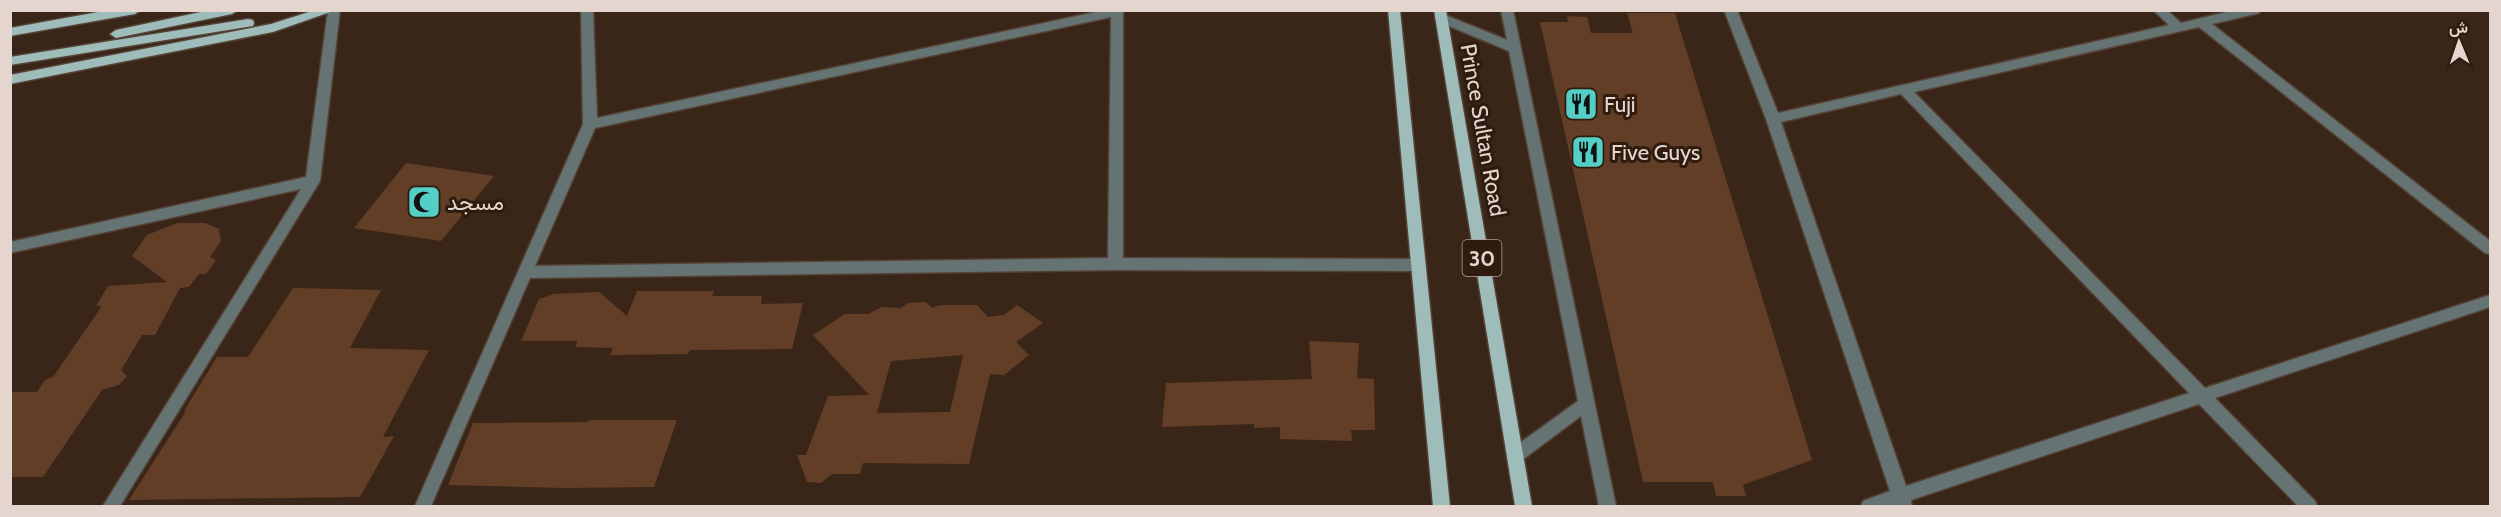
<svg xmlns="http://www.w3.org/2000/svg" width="2501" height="517" font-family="Cabin,Vazirmatn,sans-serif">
<rect width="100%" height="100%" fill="#3a2619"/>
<g fill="#633e26" fill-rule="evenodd">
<path d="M 1627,13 L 1675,13 L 1812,460 L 1743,485 L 1746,496 L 1716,496 L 1713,482 L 1643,482 L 1540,22 L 1568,22 L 1567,16 L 1587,17 L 1591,33 L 1633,33 Z"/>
<path d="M 406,163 L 494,176 L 441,241 L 354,228 Z"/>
<path d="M 177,223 L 205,223 L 219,229 L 221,241 L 210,257 L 216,260 L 206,274 L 199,274 L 189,287 L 180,288 L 155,335 L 142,335 L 121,370 L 127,376 L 119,385 L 102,390 L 43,477 L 10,477 L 10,392 L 37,392 L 45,380 L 53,377 L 102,306 L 96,306 L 108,286 L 167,282 L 132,256 L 147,235 Z"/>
<path d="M 293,288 L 381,290 L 350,348 L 429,350 L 383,437 L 394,436 L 360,497 L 129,500 L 186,411 L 184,411 L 217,357 L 248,357 Z"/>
<path d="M 637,291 L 714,291 L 712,296 L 762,296 L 761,304 L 803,303 L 792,349 L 690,350 L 688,354 L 610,355 L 613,348 L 576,347 L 577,341 L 521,341 L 539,299 L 553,294 L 599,292 L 627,316 Z"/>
<path d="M 926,302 L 932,308 L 940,305 L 977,305 L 988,317 L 1004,315 L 1017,305 L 1043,323 L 1016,342 L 1029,355 L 1004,375 L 990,374 L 969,464 L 863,463 L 860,474 L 832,474 L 821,483 L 807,482 L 797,455 L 806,455 L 828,396 L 869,395 L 813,335 L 845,314 L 868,314 L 882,307 L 901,308 L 908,303 ZM 963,355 L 950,412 L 877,413 L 891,361 Z"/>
<path d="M 1309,341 L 1359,343 L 1357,378 L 1374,379 L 1375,430 L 1351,430 L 1352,441 L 1280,439 L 1280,427 L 1254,428 L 1254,424 L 1162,427 L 1166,383 L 1312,379 Z"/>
<path d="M 589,420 L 677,420 L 654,487 L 564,488 L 448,485 L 473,423 L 588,422 Z"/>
</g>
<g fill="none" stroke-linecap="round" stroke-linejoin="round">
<defs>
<g id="minor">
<path d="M 328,10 L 340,10 L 320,181 L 120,506 L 103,506 L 301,189 L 10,253 L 10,242 L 306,177 Z"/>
<path d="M 581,10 L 593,10 L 597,118 L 1105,10 L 1123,10 L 1123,258 L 1418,259 L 1423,261 L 1426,265 L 1423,269 L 1418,271 L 1115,270 L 530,278 L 431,506 L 415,506 L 583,124 ZM 1111,17 L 1108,258 L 535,266 L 595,128 Z"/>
<path d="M 1501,10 L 1513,10 L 1616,506 L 1599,506 L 1581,416 L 1522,460 L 1516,462 L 1510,460 L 1508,455 L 1510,450 L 1578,401 L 1509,51 L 1437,21 L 1435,18 L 1437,15 L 1445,15 L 1507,40 Z"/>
<path d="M 1724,10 L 1737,10 L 1778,113 L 2169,25 L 2153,10 L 2167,10 L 2181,23 L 2235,10 L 2261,10 L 2259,13 L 2212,24 L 2490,241 L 2490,254 L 2485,253 L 2199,27 L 1914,92 L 2205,388 L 2490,295 L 2490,307 L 2215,398 L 2315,501 L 2317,506 L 2298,506 L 2199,404 L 1911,500 L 1912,506 L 1861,506 L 1863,501 L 1890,491 L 1766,119 ZM 1901,94 L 2189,393 L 1906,486 L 1781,122 Z"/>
</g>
<g id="major">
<path d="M 109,10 L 141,10 L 135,14 L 10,36 L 10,28 Z"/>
<path d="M 210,10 L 238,10 L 232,14 L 116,38 L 110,34 L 116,30 Z"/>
<path d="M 315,10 L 336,10 L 273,32 L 10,84 L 10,75 L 271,24 Z"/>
<path d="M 1388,10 L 1400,10 L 1450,506 L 1433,506 Z"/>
<path d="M 1434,10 L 1446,10 L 1532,506 L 1515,506 Z"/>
<path d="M 248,19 L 253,20 L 254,23 L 253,26 L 10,65 L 10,57 Z"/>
</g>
</defs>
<use href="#minor" stroke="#554236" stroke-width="3"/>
<use href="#major" stroke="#554236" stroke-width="3"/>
<use href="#minor" fill="#657372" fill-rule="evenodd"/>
<use href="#major" fill="#9ebcb9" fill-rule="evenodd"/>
</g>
<defs>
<symbol id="restaurant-square" viewBox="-11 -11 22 22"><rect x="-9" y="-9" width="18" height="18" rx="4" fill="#55cec5" stroke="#2f1c0f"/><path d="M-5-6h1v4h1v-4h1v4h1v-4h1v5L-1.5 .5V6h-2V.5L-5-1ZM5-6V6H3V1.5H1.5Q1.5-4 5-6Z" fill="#111"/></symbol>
<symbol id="mosque-square" viewBox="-11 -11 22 22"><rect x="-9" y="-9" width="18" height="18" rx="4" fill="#55cec5" stroke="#2f1c0f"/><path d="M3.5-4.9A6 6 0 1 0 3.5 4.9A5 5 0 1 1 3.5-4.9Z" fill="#111"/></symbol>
</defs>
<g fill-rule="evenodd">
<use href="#restaurant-square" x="1562" y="85" width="38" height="38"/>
<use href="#restaurant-square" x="1569" y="133" width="38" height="38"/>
<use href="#mosque-square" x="405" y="183" width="38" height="38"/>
</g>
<g text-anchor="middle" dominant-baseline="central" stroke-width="6" stroke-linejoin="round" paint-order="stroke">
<rect fill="#2f1c0f" stroke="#ae9e95" stroke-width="1.5" x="1462.5" y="240" width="39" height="36" rx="4.5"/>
<g font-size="21" font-weight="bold" fill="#e4d6ce">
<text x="1482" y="258">30</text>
</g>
<g font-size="22" fill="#e4d6ce" stroke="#2f1c0f" text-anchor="start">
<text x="1604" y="104">Fuji</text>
<text x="1611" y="152">Five Guys</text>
<text x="447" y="202">مسجد</text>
</g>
<g font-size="22" fill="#e4d6ce" stroke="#2f1c0f">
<text transform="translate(1483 130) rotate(80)">Prince Sultan Road</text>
</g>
</g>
<rect width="2501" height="517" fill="none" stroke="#e4d6ce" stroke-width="24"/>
<g transform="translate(2459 42) rotate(358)" stroke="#2f1c0f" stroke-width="4.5" paint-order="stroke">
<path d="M0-4.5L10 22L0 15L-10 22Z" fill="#e4d6ce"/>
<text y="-9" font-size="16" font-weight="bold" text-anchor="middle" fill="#e4d6ce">ش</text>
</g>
</svg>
